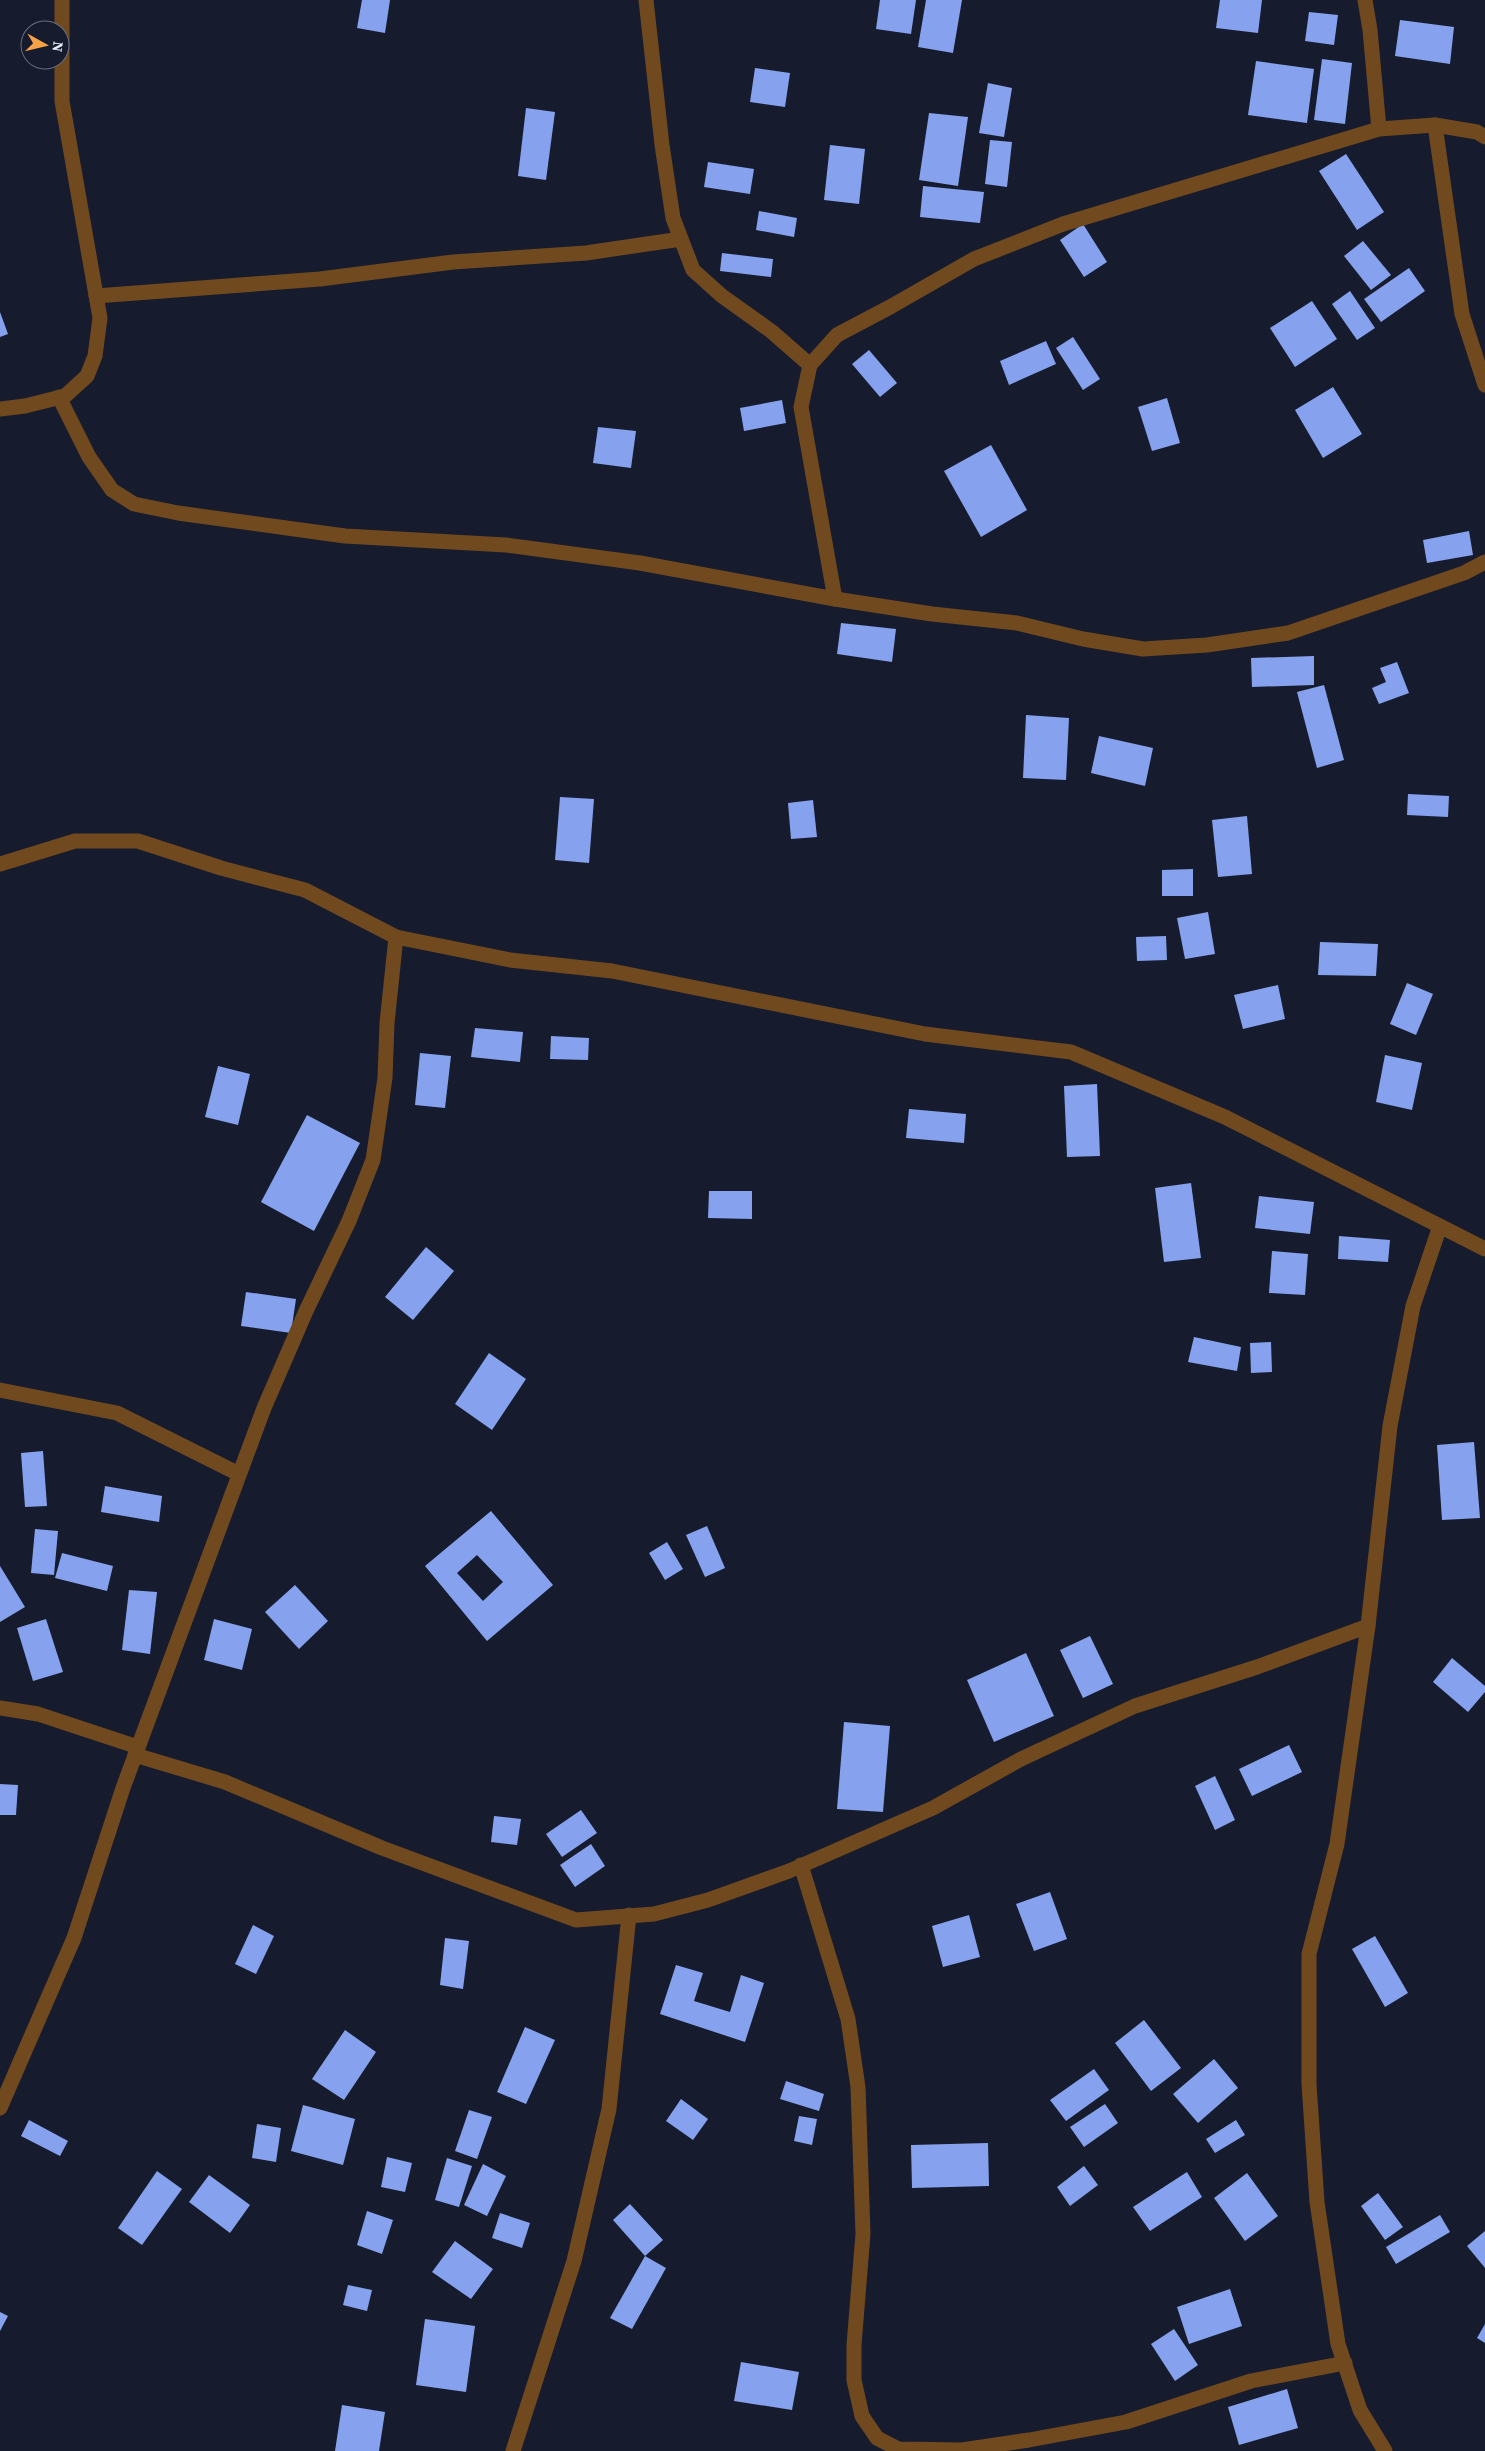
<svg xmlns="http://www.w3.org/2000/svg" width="1485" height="2451" font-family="'Source Serif 4',serif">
<rect width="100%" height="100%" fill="#161c2d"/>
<g fill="#86a2ee" fill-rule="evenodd">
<path d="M 362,0 L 390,0 L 385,33 L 357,28 Z"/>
<path d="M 880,0 L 916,0 L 911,34 L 876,29 Z"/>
<path d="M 926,0 L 962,0 L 953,53 L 918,47 Z"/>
<path d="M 1220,0 L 1262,0 L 1258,33 L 1216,28 Z"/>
<path d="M 1309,12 L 1338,15 L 1334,45 L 1305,41 Z"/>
<path d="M 1400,20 L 1454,27 L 1450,64 L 1395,56 Z"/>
<path d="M 1322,59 L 1352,63 L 1345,124 L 1314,120 Z"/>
<path d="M 1256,61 L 1314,69 L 1307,123 L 1248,115 Z"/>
<path d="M 755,68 L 790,73 L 785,107 L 750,102 Z"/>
<path d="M 988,83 L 1012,88 L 1004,137 L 979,133 Z"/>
<path d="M 526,108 L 555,112 L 546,180 L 518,176 Z"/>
<path d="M 929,113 L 968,117 L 958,186 L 919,180 Z"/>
<path d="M 990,140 L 1012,142 L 1007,187 L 985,184 Z"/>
<path d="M 830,145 L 865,149 L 859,204 L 824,200 Z"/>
<path d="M 1346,154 L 1384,212 L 1357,230 L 1319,171 Z"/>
<path d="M 708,162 L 754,169 L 750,194 L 704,187 Z"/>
<path d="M 923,186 L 984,192 L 980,223 L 920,217 Z"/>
<path d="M 759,211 L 797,218 L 794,237 L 756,230 Z"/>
<path d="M 1083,224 L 1107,262 L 1084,277 L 1060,240 Z"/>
<path d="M 1363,241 L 1391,275 L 1371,290 L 1344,256 Z"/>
<path d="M 722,253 L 773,259 L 771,277 L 720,271 Z"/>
<path d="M 1409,268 L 1425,291 L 1381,322 L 1364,299 Z"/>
<path d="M 1350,291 L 1375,328 L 1357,340 L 1332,304 Z"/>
<path d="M 1312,301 L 1337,339 L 1295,367 L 1270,328 Z"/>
<path d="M 0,312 L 8,334 L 0,337 Z"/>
<path d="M 1073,337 L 1100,379 L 1083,390 L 1056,348 Z"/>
<path d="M 1046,341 L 1056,364 L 1009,385 L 1000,361 Z"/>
<path d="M 869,350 L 897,383 L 880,397 L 852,364 Z"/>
<path d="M 1333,387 L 1362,434 L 1323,458 L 1295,410 Z"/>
<path d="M 1167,398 L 1180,443 L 1152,451 L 1138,407 Z"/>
<path d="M 782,400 L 786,423 L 744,431 L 740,408 Z"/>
<path d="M 598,427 L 636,431 L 631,468 L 593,463 Z"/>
<path d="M 991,445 L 1027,510 L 981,537 L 944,471 Z"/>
<path d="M 1469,531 L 1473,555 L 1427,563 L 1423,540 Z"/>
<path d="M 841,623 L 896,629 L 892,662 L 837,654 Z"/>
<path d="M 1314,656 L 1314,685 L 1252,687 L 1251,658 Z"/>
<path d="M 1397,662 L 1409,693 L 1379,704 L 1372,688 L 1386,682 L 1380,668 Z"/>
<path d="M 1324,685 L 1344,760 L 1317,768 L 1297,692 Z"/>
<path d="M 1026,715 L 1069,718 L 1066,780 L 1023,778 Z"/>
<path d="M 1099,736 L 1153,748 L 1145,786 L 1091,773 Z"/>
<path d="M 1408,794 L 1449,796 L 1448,817 L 1407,815 Z"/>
<path d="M 560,797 L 594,799 L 589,863 L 555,860 Z"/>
<path d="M 813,800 L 817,837 L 791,839 L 788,803 Z"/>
<path d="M 1247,816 L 1252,874 L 1218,877 L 1212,820 Z"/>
<path d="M 1193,869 L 1193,896 L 1162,896 L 1162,870 Z"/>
<path d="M 1208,912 L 1215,954 L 1185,959 L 1177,918 Z"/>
<path d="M 1166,936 L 1167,960 L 1137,961 L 1136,937 Z"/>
<path d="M 1320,942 L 1378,944 L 1376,976 L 1318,975 Z"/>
<path d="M 1407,983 L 1433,994 L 1416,1035 L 1390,1024 Z"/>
<path d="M 1278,985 L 1285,1019 L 1243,1029 L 1234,995 Z"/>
<path d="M 475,1028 L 523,1032 L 520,1062 L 471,1057 Z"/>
<path d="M 551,1036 L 589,1038 L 588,1060 L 550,1059 Z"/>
<path d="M 420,1053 L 451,1056 L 445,1108 L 415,1105 Z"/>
<path d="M 1385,1055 L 1422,1063 L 1412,1110 L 1376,1102 Z"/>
<path d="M 218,1066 L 250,1074 L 238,1125 L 205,1117 Z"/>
<path d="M 1097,1084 L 1100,1156 L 1067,1157 L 1064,1086 Z"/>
<path d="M 909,1109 L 966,1114 L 964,1143 L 906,1138 Z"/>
<path d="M 307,1115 L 360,1143 L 314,1231 L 261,1202 Z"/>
<path d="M 1191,1183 L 1201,1258 L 1164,1262 L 1155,1188 Z"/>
<path d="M 709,1191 L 752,1191 L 752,1219 L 708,1218 Z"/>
<path d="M 1259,1196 L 1314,1202 L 1310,1234 L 1255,1228 Z"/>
<path d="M 1339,1236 L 1390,1240 L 1388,1262 L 1338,1259 Z"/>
<path d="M 426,1247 L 454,1271 L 413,1320 L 385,1297 Z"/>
<path d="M 1272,1251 L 1308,1254 L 1305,1295 L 1269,1293 Z"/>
<path d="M 246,1292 L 296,1299 L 291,1333 L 241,1326 Z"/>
<path d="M 1194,1337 L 1241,1347 L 1237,1371 L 1188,1362 Z"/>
<path d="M 1271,1342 L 1272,1372 L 1251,1373 L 1250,1343 Z"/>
<path d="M 489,1353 L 526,1379 L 492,1430 L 455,1404 Z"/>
<path d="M 1474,1442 L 1480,1518 L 1442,1520 L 1437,1445 Z"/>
<path d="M 43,1451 L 47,1506 L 25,1507 L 21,1453 Z"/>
<path d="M 105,1486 L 162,1496 L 159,1522 L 101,1512 Z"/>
<path d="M 491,1511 L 553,1585 L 487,1641 L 425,1566 ZM 477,1555 L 503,1582 L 483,1601 L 457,1573 Z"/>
<path d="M 707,1526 L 725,1568 L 705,1577 L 686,1535 Z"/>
<path d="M 35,1529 L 58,1531 L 54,1575 L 31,1573 Z"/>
<path d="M 667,1542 L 683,1569 L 665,1580 L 649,1553 Z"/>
<path d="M 62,1553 L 113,1566 L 107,1591 L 55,1578 Z"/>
<path d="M 0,1566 L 25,1607 L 0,1622 Z"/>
<path d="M 295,1585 L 328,1621 L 299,1649 L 265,1612 Z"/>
<path d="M 129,1590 L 157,1592 L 150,1654 L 122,1650 Z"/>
<path d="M 46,1619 L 63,1672 L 33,1681 L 17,1628 Z"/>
<path d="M 214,1619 L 252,1629 L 242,1670 L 204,1660 Z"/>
<path d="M 1090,1636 L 1113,1684 L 1083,1698 L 1060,1650 Z"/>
<path d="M 1026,1653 L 1054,1716 L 994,1742 L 967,1680 Z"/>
<path d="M 1452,1658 L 1485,1686 L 1485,1692 L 1468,1712 L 1433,1682 Z"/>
<path d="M 844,1722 L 890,1726 L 883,1812 L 837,1809 Z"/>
<path d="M 1289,1745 L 1302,1772 L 1252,1796 L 1239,1769 Z"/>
<path d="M 1215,1776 L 1235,1820 L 1215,1830 L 1195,1786 Z"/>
<path d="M 0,1784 L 18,1785 L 16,1815 L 0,1815 Z"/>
<path d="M 581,1810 L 597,1833 L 562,1857 L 546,1834 Z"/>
<path d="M 494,1816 L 521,1819 L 517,1845 L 491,1842 Z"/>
<path d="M 591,1844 L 605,1866 L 575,1887 L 560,1865 Z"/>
<path d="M 1050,1892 L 1067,1939 L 1034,1951 L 1016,1904 Z"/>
<path d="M 969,1915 L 980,1957 L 943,1967 L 932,1926 Z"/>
<path d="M 253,1925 L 274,1936 L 256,1974 L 235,1964 Z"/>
<path d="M 1375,1936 L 1408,1993 L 1385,2007 L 1352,1949 Z"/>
<path d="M 445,1938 L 469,1941 L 463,1989 L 440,1985 Z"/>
<path d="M 676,1965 L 703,1973 L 694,2001 L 730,2012 L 741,1975 L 764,1983 L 745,2042 L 660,2014 Z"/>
<path d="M 1144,2020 L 1181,2068 L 1151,2091 L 1115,2043 Z"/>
<path d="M 525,2027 L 555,2040 L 526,2104 L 497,2092 Z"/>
<path d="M 345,2030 L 376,2052 L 344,2100 L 312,2079 Z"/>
<path d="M 1214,2059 L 1238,2088 L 1198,2123 L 1173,2094 Z"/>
<path d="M 1094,2069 L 1109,2090 L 1066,2121 L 1050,2100 Z"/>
<path d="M 786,2081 L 824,2094 L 819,2111 L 780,2099 Z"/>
<path d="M 681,2099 L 708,2119 L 693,2140 L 666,2121 Z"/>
<path d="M 1105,2104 L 1118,2123 L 1084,2147 L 1070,2127 Z"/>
<path d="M 303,2105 L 355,2119 L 343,2165 L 291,2151 Z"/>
<path d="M 469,2110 L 492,2117 L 477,2159 L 455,2151 Z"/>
<path d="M 799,2116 L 817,2119 L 812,2145 L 794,2141 Z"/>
<path d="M 29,2120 L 68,2141 L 60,2156 L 21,2136 Z"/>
<path d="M 1236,2120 L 1245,2135 L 1215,2153 L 1206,2139 Z"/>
<path d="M 257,2124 L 281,2128 L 276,2162 L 252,2158 Z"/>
<path d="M 988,2143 L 989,2186 L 912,2188 L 911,2145 Z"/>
<path d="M 387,2157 L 412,2163 L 405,2192 L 381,2187 Z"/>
<path d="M 447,2158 L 472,2166 L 459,2207 L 435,2200 Z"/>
<path d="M 483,2164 L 506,2176 L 487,2216 L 464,2205 Z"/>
<path d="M 1084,2166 L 1098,2185 L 1070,2206 L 1057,2187 Z"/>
<path d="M 157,2171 L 182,2189 L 142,2245 L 118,2228 Z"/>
<path d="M 1187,2172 L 1202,2197 L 1150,2231 L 1133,2207 Z"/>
<path d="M 1247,2173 L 1278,2216 L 1245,2241 L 1214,2198 Z"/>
<path d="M 209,2175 L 250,2205 L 230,2233 L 189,2202 Z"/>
<path d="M 1378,2193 L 1403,2227 L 1385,2240 L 1361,2206 Z"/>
<path d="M 630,2204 L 663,2240 L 645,2256 L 613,2220 Z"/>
<path d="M 367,2211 L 393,2220 L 382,2254 L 357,2245 Z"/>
<path d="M 500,2213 L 530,2223 L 522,2248 L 492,2238 Z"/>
<path d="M 1440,2215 L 1450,2232 L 1396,2264 L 1386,2247 Z"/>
<path d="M 1485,2231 L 1485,2268 L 1467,2246 Z"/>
<path d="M 455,2241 L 493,2269 L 471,2299 L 432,2272 Z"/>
<path d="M 645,2256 L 666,2268 L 632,2329 L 610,2318 Z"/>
<path d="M 348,2285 L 372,2290 L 367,2311 L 343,2305 Z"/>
<path d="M 1230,2289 L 1242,2326 L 1189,2344 L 1177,2307 Z"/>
<path d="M 0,2312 L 8,2316 L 0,2331 Z"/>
<path d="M 425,2319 L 475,2326 L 466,2392 L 416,2385 Z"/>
<path d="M 1485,2324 L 1485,2343 L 1477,2338 Z"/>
<path d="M 1174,2329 L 1198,2365 L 1175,2381 L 1151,2344 Z"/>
<path d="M 741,2362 L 799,2372 L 792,2410 L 734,2401 Z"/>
<path d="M 1287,2389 L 1298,2428 L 1239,2445 L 1228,2407 Z"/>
<path d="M 342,2405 L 385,2412 L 379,2451 L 335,2451 Z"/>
</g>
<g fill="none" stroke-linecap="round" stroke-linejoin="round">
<g stroke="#71491f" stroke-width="15">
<path d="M 646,0 L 662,145 L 673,218 L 693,270 L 722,296 L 771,331 L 810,365"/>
<path d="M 1365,0 L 1370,30 L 1379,129"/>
<path d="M 1435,125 L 1462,314 L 1485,385"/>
<path d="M 96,296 L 320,279 L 453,262 L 586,253 L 681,239"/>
<path d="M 59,397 L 89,457 L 112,490 L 134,504 L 178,513 L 345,536 L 506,545 L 640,563 L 835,599 L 932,614 L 1017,623 L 1083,639 L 1143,649 L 1207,645 L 1288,633 L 1464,573 L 1485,562"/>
<path d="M 0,409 L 25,406 L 65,396 L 87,376 L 95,356 L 100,318 L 62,101 L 62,0"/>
<path d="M 835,599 L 801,407 L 810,365 L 837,335 L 890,307 L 974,259 L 1063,224 L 1379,129 L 1435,125 L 1477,132 L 1485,137"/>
<path d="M 0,864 L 75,841 L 138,841 L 221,868 L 305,890 L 396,937 L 510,960 L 612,971 L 925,1034 L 1071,1052 L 1225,1117 L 1485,1249"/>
<path d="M 0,1390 L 117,1413 L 239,1474"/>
<path d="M 0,1708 L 38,1714 L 138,1747"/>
<path d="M 135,1755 L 225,1782 L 382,1848 L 576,1920 L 654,1914 L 708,1900 L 789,1871 L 933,1808 L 1021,1759 L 1135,1706 L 1257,1667 L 1368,1626"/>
<path d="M 801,1865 L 848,2019 L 858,2087 L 863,2234 L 854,2345 L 854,2380 L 862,2416 L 877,2438 L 898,2449 L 962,2450 L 1029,2440 L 1126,2422 L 1251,2381 L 1345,2363"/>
<path d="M 0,2108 L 74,1938 L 123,1788 L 264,1408 L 306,1311 L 349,1221 L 373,1160 L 385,1078 L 387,1023 L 396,937"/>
<path d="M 513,2451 L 574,2261 L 609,2109 L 629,1915"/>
<path d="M 1385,2451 L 1360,2410 L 1338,2344 L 1317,2202 L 1309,2084 L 1309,1954 L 1337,1844 L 1368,1626 L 1390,1426 L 1413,1306 L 1440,1226"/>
</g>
</g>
<g transform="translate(45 45) rotate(98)"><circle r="24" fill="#161c2d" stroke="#6a6f7e"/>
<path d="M0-4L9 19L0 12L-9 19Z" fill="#f7a248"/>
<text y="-8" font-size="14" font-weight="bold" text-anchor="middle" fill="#e7ecf8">N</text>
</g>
</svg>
